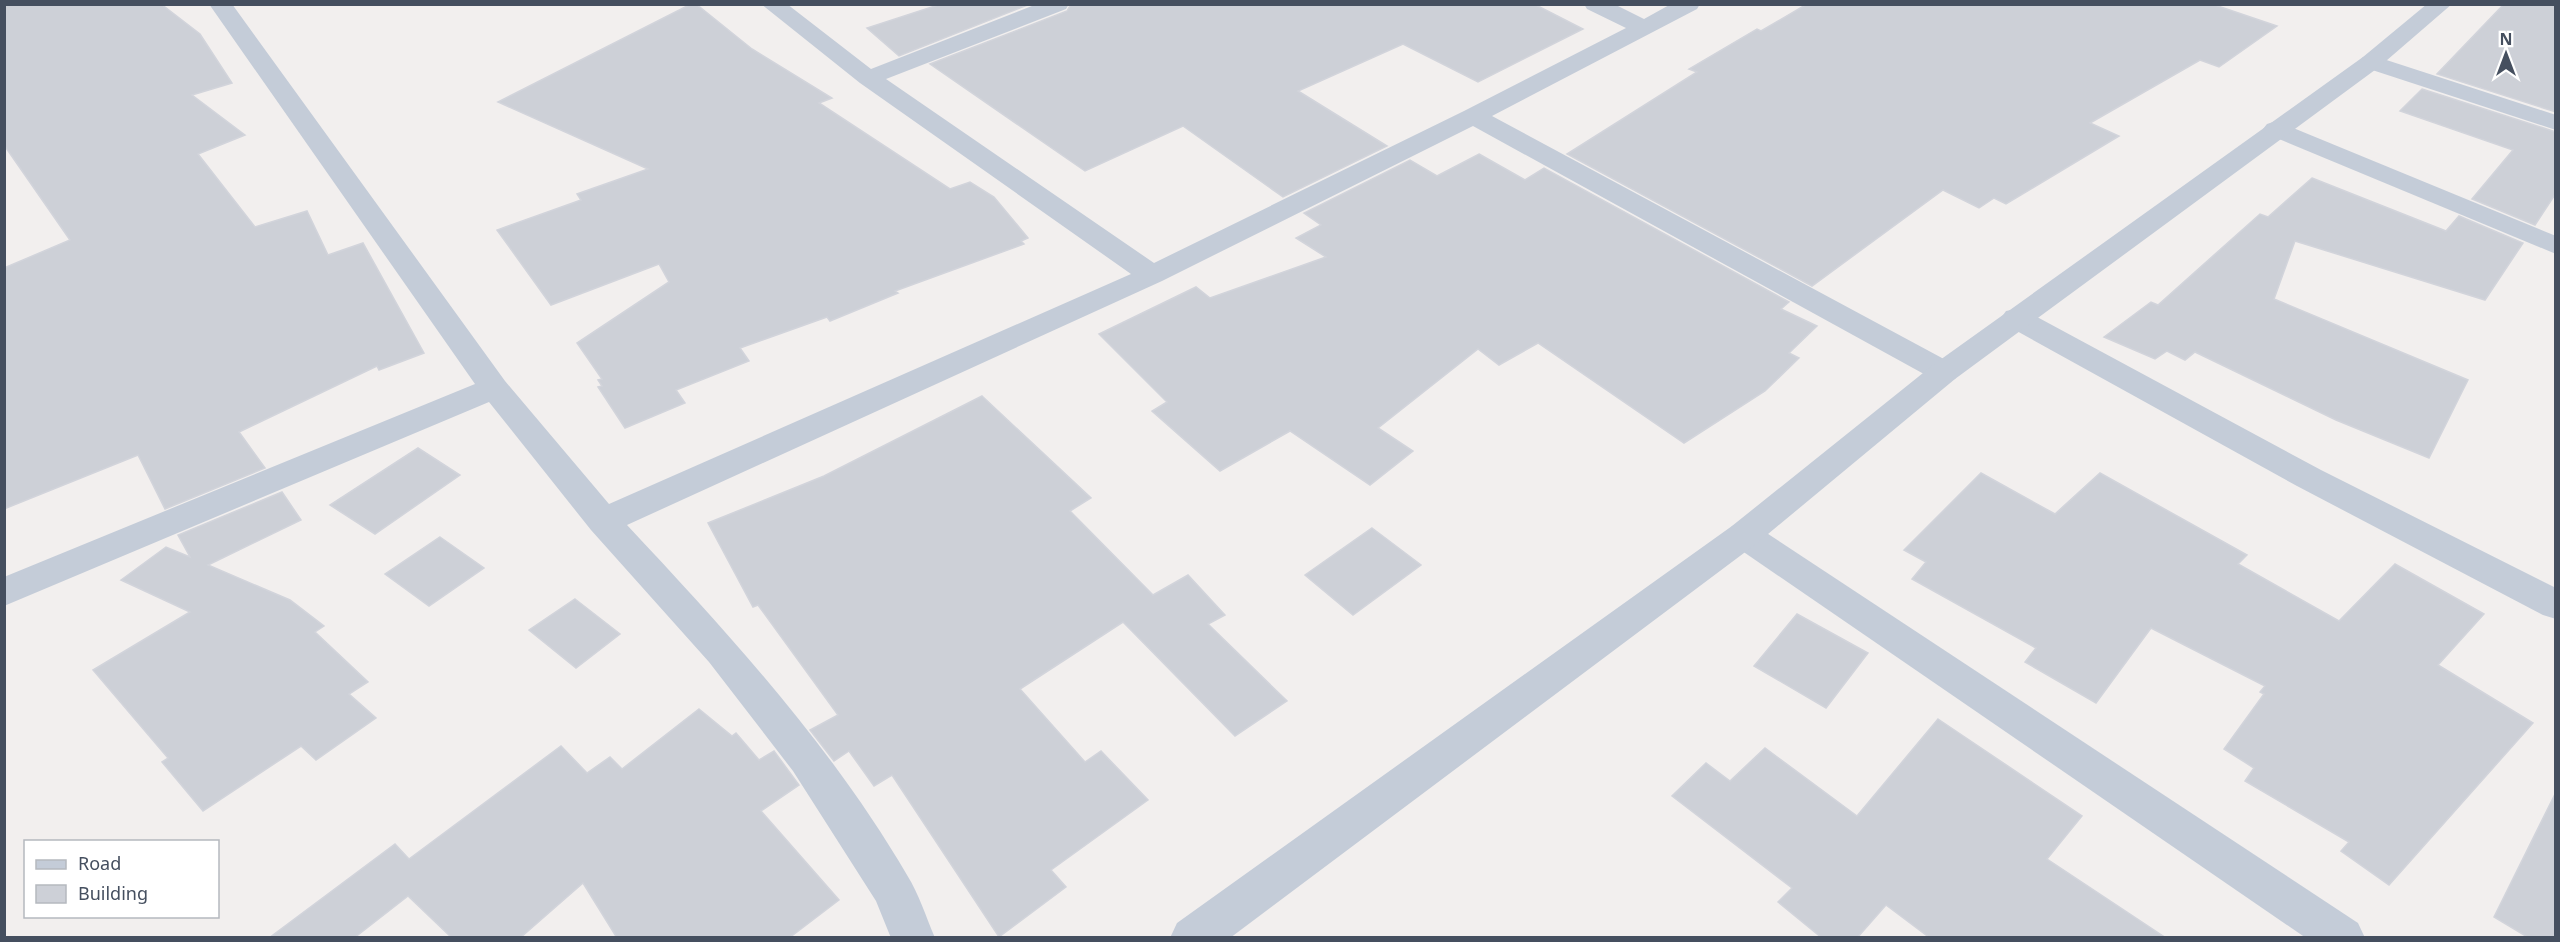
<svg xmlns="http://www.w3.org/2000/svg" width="2560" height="942" font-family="'Noto Sans',sans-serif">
<rect width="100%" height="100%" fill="#f2efee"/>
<g fill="#cdd0d7" stroke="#d2d4db" stroke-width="1.5">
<path d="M 4,4 L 161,4 L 200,34 L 232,83 L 192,95 L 245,135 L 198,154 L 255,227 L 307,211 L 328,255 L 363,243 L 424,353 L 379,370 L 377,366 L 239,432 L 265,468 L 165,509 L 138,455 L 4,509 L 4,268 L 70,240 L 4,145 Z"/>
<path d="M 691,4 L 696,4 L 752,49 L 832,98 L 819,103 L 950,189 L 970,182 L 994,197 L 1028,238 L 1021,241 L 1024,244 L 895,291 L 898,293 L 830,321 L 827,317 L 740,348 L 749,361 L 676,390 L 685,403 L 625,428 L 598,387 L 602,386 L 598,380 L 602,379 L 577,343 L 669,282 L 659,264 L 551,305 L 497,230 L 581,200 L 577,194 L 648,169 L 498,102 Z"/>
<path d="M 941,4 L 1030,4 L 899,56 L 867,28 Z"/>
<path d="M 1071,4 L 1534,4 L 1583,29 L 1478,82 L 1403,44 L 1298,91 L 1387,146 L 1283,197 L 1183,126 L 1085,171 L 930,64 L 1067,11 Z"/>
<path d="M 1807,4 L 2212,4 L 2277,26 L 2219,67 L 2200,60 L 2090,123 L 2119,136 L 2006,204 L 1994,198 L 1979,208 L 1943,190 L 1812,286 L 1567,154 L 1697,72 L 1689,69 L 1757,29 L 1761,31 Z"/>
<path d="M 2504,4 L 2556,4 L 2556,112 L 2437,74 Z"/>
<path d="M 2422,89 L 2556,132 L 2556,193 L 2535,225 L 2472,199 L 2513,150 L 2400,111 Z"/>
<path d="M 1479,154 L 1525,180 L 1544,168 L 1789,302 L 1781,309 L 1817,326 L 1789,353 L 1799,358 L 1765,391 L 1684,443 L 1538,343 L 1499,365 L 1478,349 L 1378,428 L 1413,451 L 1370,485 L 1290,431 L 1220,471 L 1152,411 L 1167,402 L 1099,334 L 1196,287 L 1210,298 L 1326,257 L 1296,238 L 1321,225 L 1304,213 L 1410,160 L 1437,176 Z"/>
<path d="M 2312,178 L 2446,231 L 2459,216 L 2523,243 L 2485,300 L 2295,241 L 2274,299 L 2468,380 L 2429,458 L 2336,420 L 2195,352 L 2185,360 L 2167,351 L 2155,359 L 2104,337 L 2151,302 L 2158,305 L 2260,214 L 2268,217 Z"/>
<path d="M 982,396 L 1091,498 L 1070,511 L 1153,595 L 1188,575 L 1225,615 L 1208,624 L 1287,701 L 1235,736 L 1123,622 L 1020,689 L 1085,762 L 1101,751 L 1148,800 L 1051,870 L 1066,887 L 999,937 L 892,775 L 874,786 L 849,751 L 834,761 L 810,730 L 838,715 L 758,605 L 753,607 L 708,523 L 824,476 Z"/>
<path d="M 418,448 L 460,475 L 375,534 L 330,505 Z"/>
<path d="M 1981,473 L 2055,514 L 2100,473 L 2247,555 L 2238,564 L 2339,621 L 2395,564 L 2484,614 L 2438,665 L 2533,723 L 2389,885 L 2341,851 L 2349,842 L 2245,781 L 2254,768 L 2224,749 L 2264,694 L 2260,692 L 2265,686 L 2151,628 L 2096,703 L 2025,662 L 2036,648 L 1912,579 L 1926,562 L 1904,550 Z"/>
<path d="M 282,492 L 301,520 L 208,565 L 290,600 L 324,626 L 315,632 L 368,682 L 349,694 L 376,718 L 316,760 L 301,746 L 203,811 L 162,762 L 168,758 L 93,670 L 190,612 L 121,580 L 166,547 L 190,557 L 178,535 Z"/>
<path d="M 1372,528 L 1421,565 L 1353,615 L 1305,575 Z"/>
<path d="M 440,537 L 484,568 L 429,606 L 385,574 Z"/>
<path d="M 575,599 L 620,634 L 576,668 L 529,630 Z"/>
<path d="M 1797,614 L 1868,653 L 1826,708 L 1754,666 Z"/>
<path d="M 699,709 L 732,736 L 736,733 L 759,760 L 774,751 L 799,785 L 761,811 L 839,900 L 789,938 L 617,938 L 583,883 L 520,938 L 452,938 L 408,896 L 354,938 L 269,938 L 395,844 L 409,859 L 561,746 L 587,773 L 610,757 L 622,769 Z"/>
<path d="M 1938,719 L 2082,816 L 2047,859 L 2166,938 L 1930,938 L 1886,905 L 1857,938 L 1822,938 L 1778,902 L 1792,888 L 1672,796 L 1706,763 L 1730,781 L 1765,748 L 1857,816 Z"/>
<path d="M 2556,792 L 2556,938 L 2529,938 L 2494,917 Z"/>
</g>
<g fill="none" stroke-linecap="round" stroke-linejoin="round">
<g fill="#c4ccd8" fill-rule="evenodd">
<path d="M 209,4 L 232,4 L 505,381 L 609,504 L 1131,274 L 860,83 L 761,4 L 787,4 L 871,69 L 1037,4 L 1069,4 L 1066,9 L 886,79 L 1154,263 L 1464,111 L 1626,28 L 1587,9 L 1584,4 L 1614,4 L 1644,19 L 1671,4 L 1700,4 L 1697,9 L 1492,116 L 1955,365 L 1959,372 L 1955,379 L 1944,382 L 1933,379 L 1473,126 L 1162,281 L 627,525 C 729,634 831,745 907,875 C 919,894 926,917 935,938 L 891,938 L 876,901 L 793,771 L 709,662 L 591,530 L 489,402 L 4,606 L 4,577 L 475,384 Z"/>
<path d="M 2371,55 L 2556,115 L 2556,130 L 2363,67 L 2359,62 L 2363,57 Z"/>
<path d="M 2276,121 L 2556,236 L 2556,254 L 2267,134 L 2263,129 L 2267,124 Z"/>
<path d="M 2016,309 L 2026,311 L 2321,470 L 2556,588 L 2556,619 L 2543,615 L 2297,486 L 2006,325 L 2001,318 L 2006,311 Z"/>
<path d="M 1744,522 L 1756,526 L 2358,923 L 2365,938 L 2306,938 L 1732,544 L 1727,535 L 1732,526 Z"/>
</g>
<path fill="#c4ccd8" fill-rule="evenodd" d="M 2427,4 L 2452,4 L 2379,67 L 1955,379 L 1756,544 L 1230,938 L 1170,938 L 1177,923 L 1732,526 L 1933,365 L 2363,57 Z"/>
</g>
<rect width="2560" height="942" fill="none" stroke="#454f5f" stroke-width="12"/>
<rect x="24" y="840" width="195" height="78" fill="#ffffff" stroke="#b5b9bf" stroke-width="1.5"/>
<rect x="36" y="860" width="30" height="9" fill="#c4ccd8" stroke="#b5b9bf" stroke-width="1.5"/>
<text x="78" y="870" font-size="18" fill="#454f5f">Road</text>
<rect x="36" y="885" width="30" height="18" fill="#cdd0d7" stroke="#b5b9bf" stroke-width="1.5"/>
<text x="78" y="900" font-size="18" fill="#454f5f">Building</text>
<g transform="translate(2506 54)" stroke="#ffffff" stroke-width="4.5" paint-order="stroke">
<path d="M0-4.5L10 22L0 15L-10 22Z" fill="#454f5f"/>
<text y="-9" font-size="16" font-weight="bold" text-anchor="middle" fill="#454f5f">N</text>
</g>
</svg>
